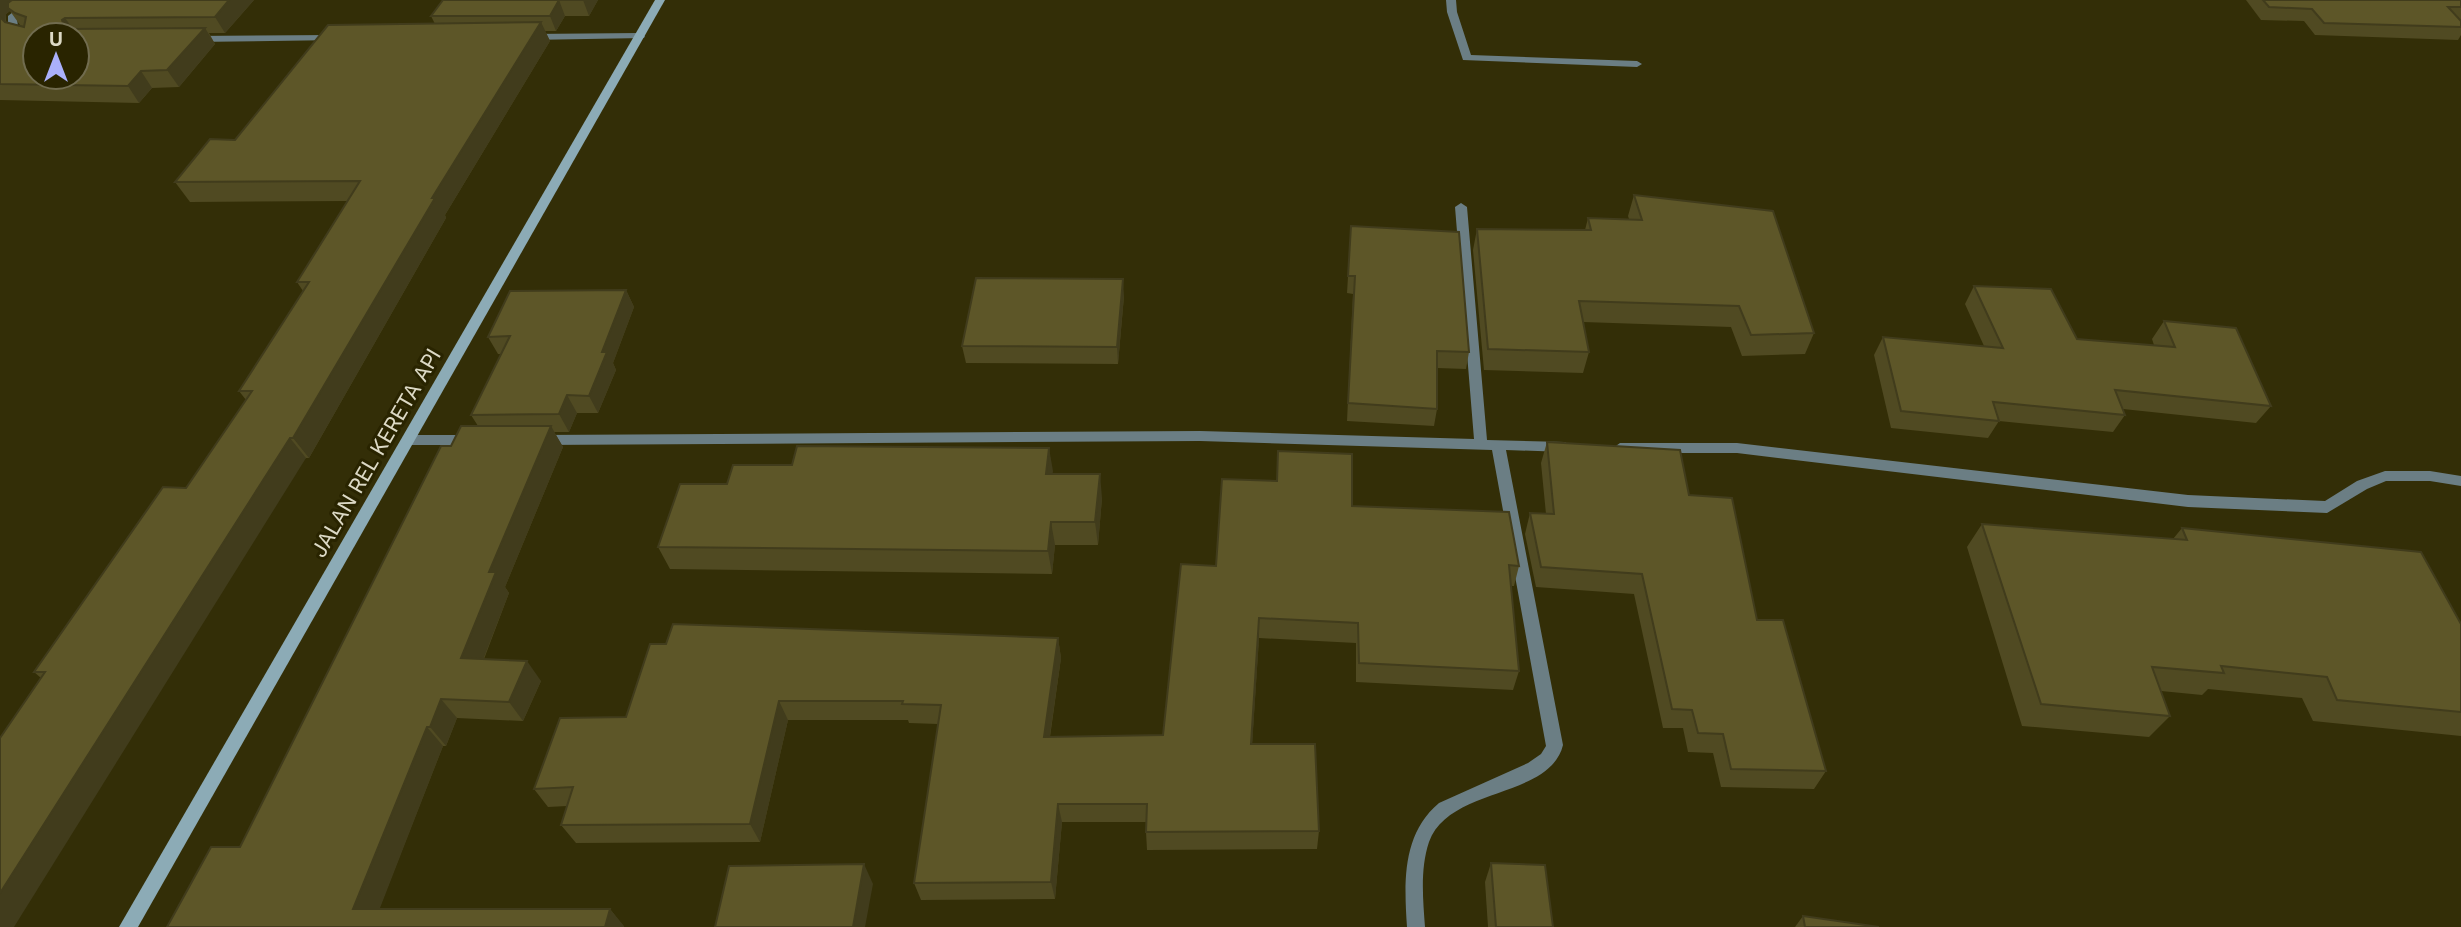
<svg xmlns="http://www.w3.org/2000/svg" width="2461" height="927" font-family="Inter,sans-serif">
<rect width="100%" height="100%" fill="#332e07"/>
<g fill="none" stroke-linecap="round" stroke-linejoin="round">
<g fill="#6b7e84" fill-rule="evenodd">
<path d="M 28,0 L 39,0 L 17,19 L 18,26 L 26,32 L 36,35 L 35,41 L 18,36 L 8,27 L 8,16 Z"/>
<path d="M 1446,0 L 1456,0 L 1457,12 L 1471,55 L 1637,61 L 1642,64 L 1637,67 L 1463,60 L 1447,12 Z"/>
<path d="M 640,33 L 645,36 L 644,38 L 529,40 L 524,37 L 529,34 Z"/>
<path d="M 334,35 L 339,38 L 338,40 L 193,42 L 188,39 L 193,36 Z"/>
<path d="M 1461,203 L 1467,207 L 1487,440 L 1565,442 L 1572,447 L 1565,452 L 1506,450 L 1563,745 C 1550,799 1449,786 1429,842 C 1420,869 1423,899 1425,927 L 1407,927 C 1404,882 1402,834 1439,803 L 1528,763 L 1541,754 L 1546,746 L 1492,450 L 1200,441 L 539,445 L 532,440 L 539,435 L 1200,431 L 1474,439 L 1455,207 Z"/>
<path d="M 408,435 L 473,435 L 480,440 L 473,445 L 408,445 L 401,440 Z"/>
<path d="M 1620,443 L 1737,443 L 2188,495 L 2325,501 L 2357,481 L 2385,471 L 2430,471 L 2461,476 L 2461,486 L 2430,481 L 2386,481 L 2367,489 L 2327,513 L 2188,507 L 1737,453 L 1620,453 L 1613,448 Z"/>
</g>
<path fill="#8cabb6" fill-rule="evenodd" d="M 655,0 L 665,0 L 138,927 L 119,927 Z"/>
</g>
<g fill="#504a22" fill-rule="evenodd">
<path d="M 0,0 L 254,0 L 225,33 L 209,33 L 215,44 L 179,87 L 152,88 L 139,103 L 0,100 ZM 10,11 L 20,25 L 23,26 L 6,22 L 6,14 Z"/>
<path d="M 443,0 L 598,0 L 589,16 L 565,16 L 556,31 L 545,31 L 550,41 L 445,215 L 446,218 L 309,458 L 306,458 L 41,678 L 34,672 L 186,488 L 246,400 L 239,391 L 303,291 L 297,282 L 348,201 L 190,202 L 175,182 L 235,140 L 435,24 L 431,16 Z"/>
<path d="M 2246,0 L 2461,0 L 2461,20 L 2460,20 L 2461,21 L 2461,35 L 2458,40 L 2315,35 L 2304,21 L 2261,20 Z"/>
<path d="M 1634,195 L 1814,333 L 1805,354 L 1742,356 L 1731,327 L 1583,322 L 1589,352 L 1583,373 L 1484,370 L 1473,250 L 1477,229 L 1585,230 L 1588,218 L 1629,219 L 1628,216 Z"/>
<path d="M 1351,226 L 1469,352 L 1466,369 L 1437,368 L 1437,409 L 1434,426 L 1347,421 L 1353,294 L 1347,293 Z"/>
<path d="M 1974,286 L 2077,339 L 2154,345 L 2152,339 L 2164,321 L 2271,406 L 2256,423 L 2123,409 L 2125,415 L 2113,432 L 1999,421 L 1988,438 L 1891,428 L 1874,355 L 1883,337 L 1984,346 L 1965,304 Z"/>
<path d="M 626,290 L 634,307 L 613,363 L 616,370 L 598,413 L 577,413 L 569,432 L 554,432 L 563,447 L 505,587 L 509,593 L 484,659 L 541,681 L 523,721 L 457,718 L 446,746 L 443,746 L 379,909 L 610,909 L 624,927 L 167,927 L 240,847 L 451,446 L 478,426 L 471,415 L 501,354 L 498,354 L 488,337 Z"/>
<path d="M 1124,296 L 1118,364 L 966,363 L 962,346 Z"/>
<path d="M 1547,442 L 1689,495 L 1757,620 L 1826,771 L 1814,789 L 1721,787 L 1713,753 L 1688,752 L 1683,728 L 1663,728 L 1634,594 L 1536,587 L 1525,534 L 1530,513 L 1546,514 L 1541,463 Z"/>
<path d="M 1049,448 L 1052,474 L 1102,498 L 1098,545 L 1055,545 L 1052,574 L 670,569 L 658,547 L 727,484 L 792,465 Z"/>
<path d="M 1352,506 L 1519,566 L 1514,586 L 1511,586 L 1519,671 L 1513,690 L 1356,682 L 1356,643 L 1259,638 L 1252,744 L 1319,831 L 1317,849 L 1147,850 L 1146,832 L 1146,822 L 1062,822 L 1055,899 L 921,900 L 914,883 L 938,724 L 909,723 L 908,720 L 788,720 L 760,842 L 576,843 L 561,825 L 567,806 L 548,807 L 534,789 L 626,717 L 1058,638 L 1061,658 L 1050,737 L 1163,735 L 1216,566 Z"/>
<path d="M 1982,524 L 2173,539 L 2182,528 L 2461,624 L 2461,736 L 2313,721 L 2302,698 L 2208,689 L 2202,695 L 2161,691 L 2170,716 L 2149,737 L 2022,726 L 1967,547 Z"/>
<path d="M 1491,863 L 1553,927 L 1488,927 L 1485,882 Z"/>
<path d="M 1803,916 L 1879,927 L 1795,927 Z"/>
</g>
<g fill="#413c1c">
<path d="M 0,0 L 24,0 L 8,8 L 10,11 L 6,14 L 5,27 L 0,20 Z"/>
<path d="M 229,0 L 254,0 L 225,33 L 215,17 Z"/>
<path d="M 559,0 L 565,16 L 556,31 L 550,16 Z"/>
<path d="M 583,0 L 598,0 L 589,16 Z"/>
<path d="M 65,18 L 77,34 L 65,29 L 62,20 Z"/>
<path d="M 541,22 L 550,41 L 445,215 L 446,218 L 309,458 L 293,438 L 432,198 Z"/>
<path d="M 205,28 L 215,44 L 179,87 L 167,70 Z"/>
<path d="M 141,71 L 152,88 L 139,103 L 128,86 Z"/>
<path d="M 1123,279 L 1124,296 L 1118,364 L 1117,347 Z"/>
<path d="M 626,290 L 634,307 L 613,363 L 616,370 L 598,413 L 589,396 L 602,352 Z"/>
<path d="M 567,395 L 577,413 L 569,432 L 559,414 Z"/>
<path d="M 551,426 L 563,447 L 505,587 L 509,593 L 476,678 L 461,658 L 489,572 Z"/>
<path d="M 290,438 L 306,458 L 14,927 L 0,927 L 0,893 Z"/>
<path d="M 1049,448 L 1053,471 L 1050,497 L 1046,474 Z"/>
<path d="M 1100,474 L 1102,498 L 1098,545 L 1095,522 Z"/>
<path d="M 1051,522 L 1055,545 L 1052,574 L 1048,551 Z"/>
<path d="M 1259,618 L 1259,638 L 1251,763 L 1251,744 Z"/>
<path d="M 1058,638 L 1061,658 L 1047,756 L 1044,737 Z"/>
<path d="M 527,661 L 541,681 L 523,721 L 509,702 Z"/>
<path d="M 441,699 L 457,718 L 446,746 L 430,727 Z"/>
<path d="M 779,701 L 788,720 L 760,842 L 750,824 Z"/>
<path d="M 427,727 L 443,746 L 373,926 L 353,909 Z"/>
<path d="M 1058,804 L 1062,822 L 1055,899 L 1051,882 Z"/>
<path d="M 864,864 L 873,884 L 865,927 L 853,927 Z"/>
<path d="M 610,909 L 624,926 L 624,927 L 605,927 Z"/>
</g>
<g fill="#5d5628" stroke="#413c1c" stroke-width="2" fill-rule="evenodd">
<path d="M 12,0 L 229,0 L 215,17 L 65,18 L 62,20 L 65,29 L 205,28 L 167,70 L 141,71 L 128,86 L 0,84 L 0,17 L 5,22 L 24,27 L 26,17 L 15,13 L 8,8 L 8,3 ZM 35,35 L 77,35 L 77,77 L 35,77 Z"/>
<path d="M 443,0 L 584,0 L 559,0 L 550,16 L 431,16 Z"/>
<path d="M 2263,0 L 2461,0 L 2461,7 L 2448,7 L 2461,21 L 2461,27 L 2324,23 L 2312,9 L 2269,7 Z"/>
<path d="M 541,22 L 432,198 L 435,198 L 293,438 L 290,438 L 0,893 L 0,738 L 45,672 L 34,672 L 163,487 L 186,488 L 252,391 L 239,391 L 309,282 L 297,282 L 360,181 L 175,182 L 210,139 L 235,140 L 328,25 Z"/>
<path d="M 1634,195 L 1773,211 L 1814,333 L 1751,335 L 1739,306 L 1579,301 L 1589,352 L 1488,349 L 1477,229 L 1591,230 L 1588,218 L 1642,220 Z"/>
<path d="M 1351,226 L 1459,232 L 1469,352 L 1437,351 L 1437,409 L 1348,403 L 1355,276 L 1348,276 Z"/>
<path d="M 976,278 L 1123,279 L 1117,347 L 962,346 Z"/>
<path d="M 1974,286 L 2051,289 L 2077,339 L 2175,347 L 2164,321 L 2236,328 L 2271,406 L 2115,390 L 2125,415 L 1993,402 L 1999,421 L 1901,411 L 1883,337 L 2003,348 Z"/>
<path d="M 626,290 L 602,352 L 607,352 L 589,396 L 567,395 L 559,414 L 471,415 L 510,336 L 488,337 L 510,291 Z"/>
<path d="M 461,426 L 551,426 L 489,572 L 496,572 L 461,658 L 527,661 L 509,702 L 441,699 L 430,727 L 427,727 L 353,909 L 610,909 L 605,927 L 167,927 L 211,847 L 240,847 L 441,446 L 451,446 Z"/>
<path d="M 1547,442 L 1680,450 L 1689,495 L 1732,498 L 1757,620 L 1783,620 L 1826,771 L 1731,769 L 1723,734 L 1698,733 L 1692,710 L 1672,709 L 1642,574 L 1541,567 L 1530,513 L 1554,514 Z"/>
<path d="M 797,446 L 1049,448 L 1046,474 L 1100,474 L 1095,522 L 1051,522 L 1048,551 L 658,547 L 680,484 L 727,484 L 733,465 L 792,465 Z"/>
<path d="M 1278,451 L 1352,454 L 1352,506 L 1509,512 L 1519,566 L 1509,565 L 1519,671 L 1359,663 L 1358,623 L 1259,618 L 1251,744 L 1315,744 L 1319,831 L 1146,832 L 1147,804 L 1058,804 L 1051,882 L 914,883 L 941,705 L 902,704 L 903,701 L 779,701 L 750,824 L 561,825 L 573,787 L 534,789 L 560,718 L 626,717 L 650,644 L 666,644 L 673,624 L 1058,638 L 1044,737 L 1163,735 L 1181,564 L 1216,566 L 1222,479 L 1277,481 Z"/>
<path d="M 1982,524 L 2187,540 L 2182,528 L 2421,552 L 2461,624 L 2461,712 L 2337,700 L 2327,677 L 2221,666 L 2224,673 L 2152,667 L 2170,716 L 2041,704 Z"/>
<path d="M 1491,863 L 1545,865 L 1553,927 L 1496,927 Z"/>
<path d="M 864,864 L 853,927 L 715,927 L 729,866 Z"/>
<path d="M 1803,916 L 1879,927 L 1805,927 Z"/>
</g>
<g text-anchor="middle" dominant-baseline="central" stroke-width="6" stroke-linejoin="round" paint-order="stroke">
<g font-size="21" fill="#dcd9c5" stroke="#292400">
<text transform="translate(376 453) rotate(-60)">JALAN REL KERETA API</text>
</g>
</g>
<g transform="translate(56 56)"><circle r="33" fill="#292400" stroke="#716c4f" stroke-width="2"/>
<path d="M0-5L12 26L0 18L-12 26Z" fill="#aab0fb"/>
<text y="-10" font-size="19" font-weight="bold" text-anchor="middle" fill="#dcd9c5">U</text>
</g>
</svg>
